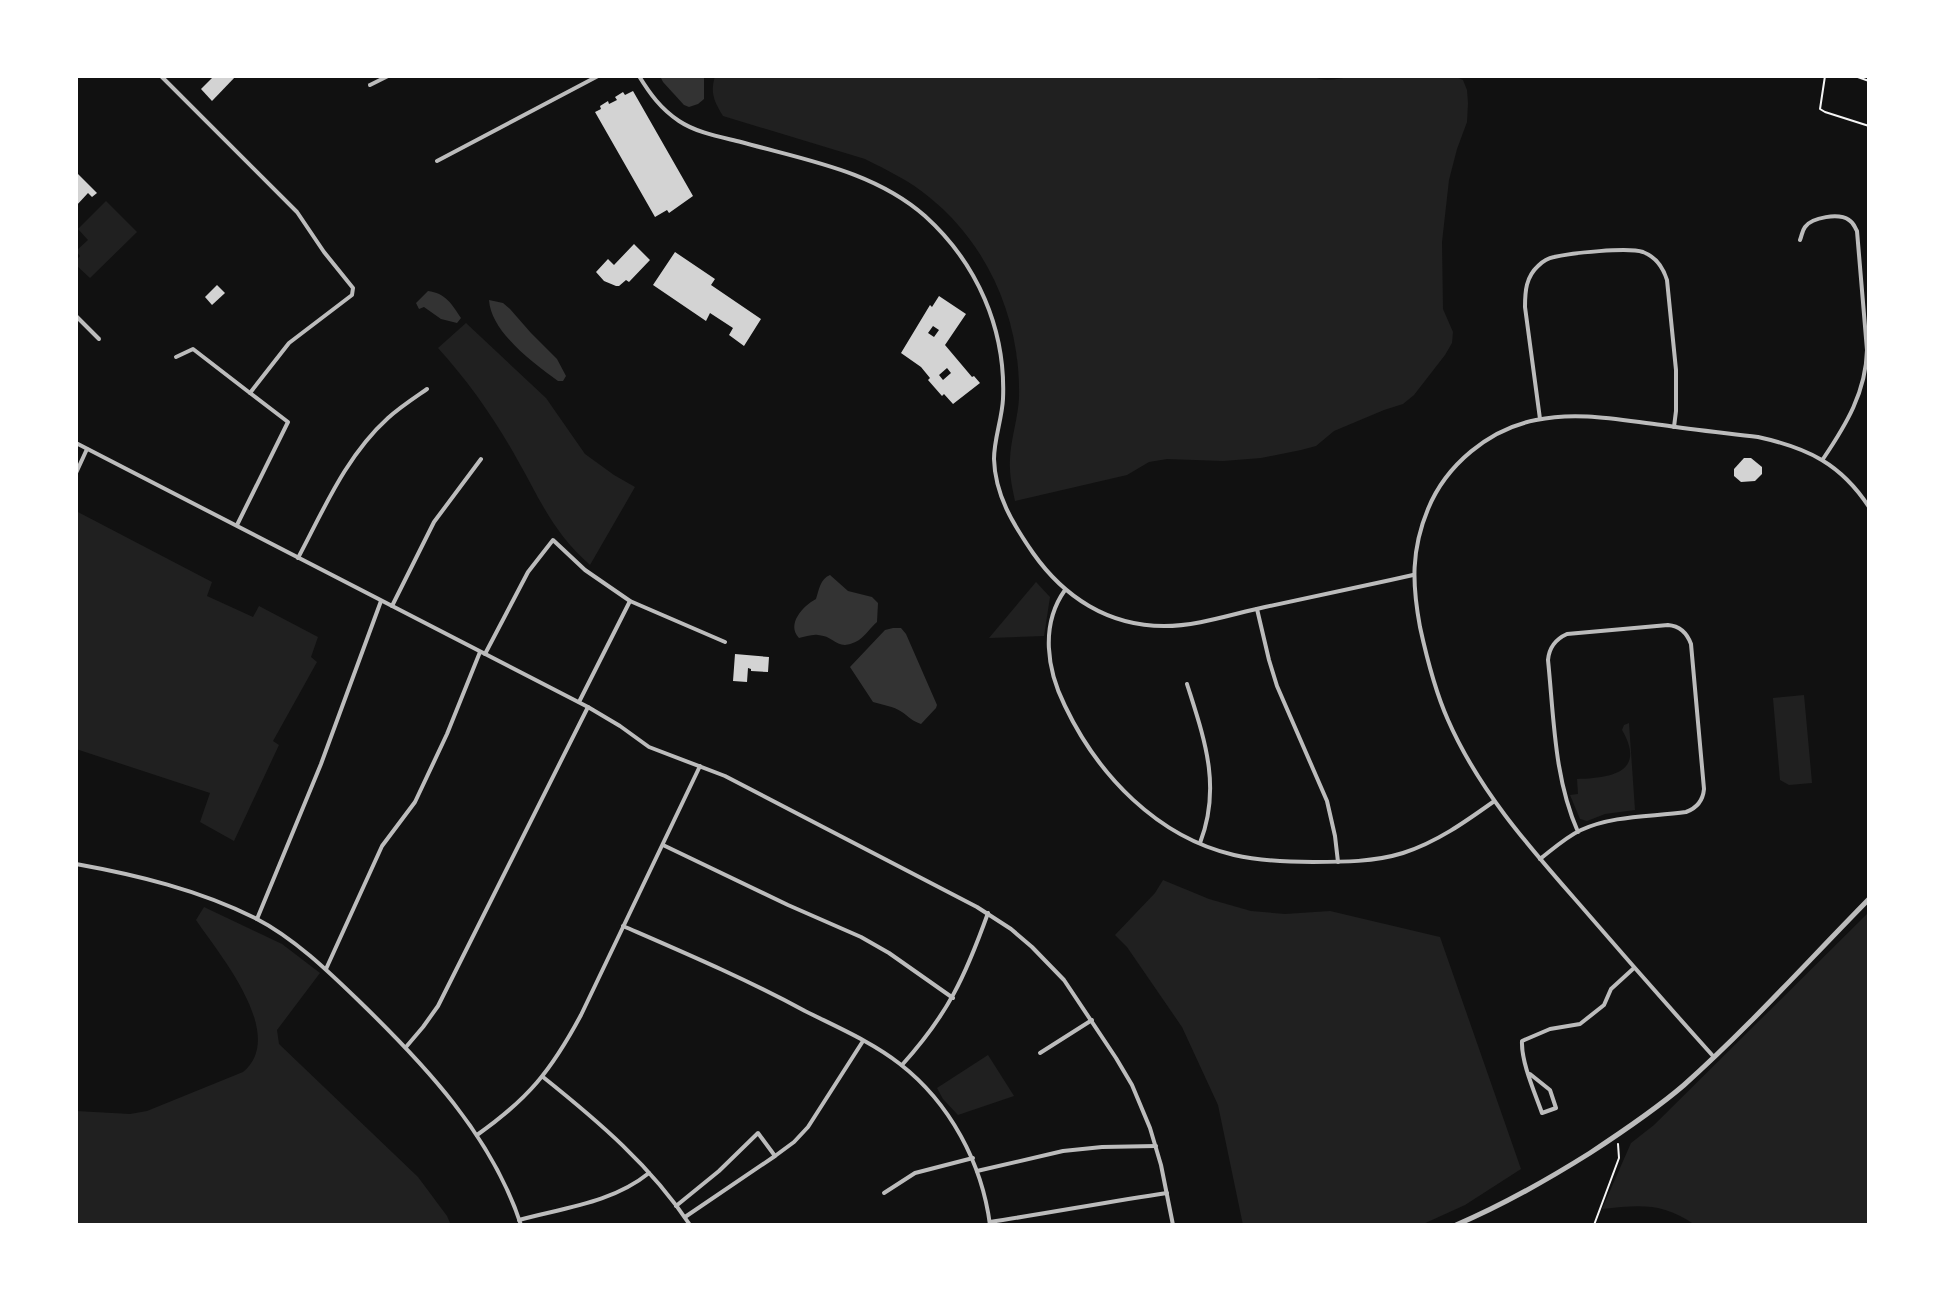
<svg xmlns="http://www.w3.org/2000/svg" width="1945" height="1301" font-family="'Titillium Web',sans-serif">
<rect width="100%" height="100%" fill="#111"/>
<g fill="#202020">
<path d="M 715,76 L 1312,76 C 1326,84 1342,77 1357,76 C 1389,74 1422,76 1454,76 L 1463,80 L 1467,90 L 1468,103 L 1467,122 L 1457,149 L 1449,180 L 1442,242 L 1443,309 L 1453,332 L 1452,343 L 1445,355 L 1414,395 L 1403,404 L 1384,410 L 1334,431 L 1316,446 L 1301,450 L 1261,458 L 1223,461 L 1167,459 L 1149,462 L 1127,475 L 1015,501 C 1012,487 1009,473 1010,459 C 1011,438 1018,418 1019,398 C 1021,321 989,245 929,197 C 910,181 887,170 865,159 L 723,116 C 714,101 710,93 715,76 Z"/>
<path d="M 106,201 L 137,232 L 90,278 L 76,265 L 76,261 L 80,256 L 76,251 L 88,240 L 78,229 Z"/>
<path d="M 466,323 L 546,398 L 585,454 L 614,475 L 635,487 L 590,565 C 552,531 541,501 517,459 C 495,419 468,381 438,348 Z"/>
<path d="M 76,511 L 212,582 L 207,596 L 253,617 L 259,606 L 318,637 L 311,657 L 317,662 L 273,741 L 279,745 L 234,841 L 200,822 L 210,793 L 76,749 Z"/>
<path d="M 1036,582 L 1050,597 L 1044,636 L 989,638 Z"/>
<path d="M 1804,695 L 1812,783 L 1789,785 L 1780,780 L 1773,698 Z"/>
<path d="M 1629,723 L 1635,810 L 1605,814 L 1587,821 L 1580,819 L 1570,795 L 1578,794 L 1577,779 C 1610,778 1647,773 1622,730 L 1624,725 Z"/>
<path d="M 1163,880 L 1209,899 L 1251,911 L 1285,914 L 1330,911 L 1440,937 L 1521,1169 L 1465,1205 L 1421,1225 L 1243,1225 L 1218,1105 L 1182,1027 L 1127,947 L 1115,935 L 1155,893 Z"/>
<path d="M 204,907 L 282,944 L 320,973 L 277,1030 L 279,1044 L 418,1177 L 447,1216 L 451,1225 L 76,1225 L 76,1111 L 130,1114 L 147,1111 L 243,1072 C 288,1035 219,954 196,920 Z"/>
<path d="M 1869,912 L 1869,1225 L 1695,1225 C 1663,1202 1639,1205 1602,1209 L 1631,1143 L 1654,1125 Z"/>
<path d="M 988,1055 L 1014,1096 L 958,1115 L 943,1099 L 937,1088 Z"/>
</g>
<g fill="#333">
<path d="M 660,76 L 704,76 L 704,99 L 698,104 L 689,107 L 684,105 L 663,82 Z"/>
<path d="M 428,291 C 445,293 452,304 461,318 L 457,323 L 441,319 L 424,307 L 419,309 L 416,303 Z"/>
<path d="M 489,300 L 503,303 L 510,309 L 531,333 L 557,359 L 566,376 L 563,381 L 558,381 C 533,363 491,332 489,300 Z"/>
<path d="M 830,575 L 848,591 L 872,597 L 878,603 L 877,622 C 871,627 866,635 859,640 C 837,653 836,636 818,635 C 812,634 805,637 799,638 C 786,624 803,606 816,599 C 819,590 820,579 830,575 Z"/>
<path d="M 893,628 L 901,628 L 906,634 L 937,705 L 936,708 L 921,724 C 912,721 909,717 902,712 C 893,706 883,705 873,702 L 850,667 L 885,630 Z"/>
</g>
<g fill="#d3d3d3" fill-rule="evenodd">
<path d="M 214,76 L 236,76 L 212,101 L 201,89 Z"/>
<path d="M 633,91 L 693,196 L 669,213 L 667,210 L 655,217 L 595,112 L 601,109 L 600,106 L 608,101 L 609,104 L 617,100 L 615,97 L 623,92 L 625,95 Z"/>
<path d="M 76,172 L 97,193 L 92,197 L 88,193 L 76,206 Z"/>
<path d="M 634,244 L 650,260 L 629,282 L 626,280 L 619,286 L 616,286 L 604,281 L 596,272 L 608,259 L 614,265 Z"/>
<path d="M 675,252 L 715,279 L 711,285 L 761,319 L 744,346 L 729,335 L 733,328 L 710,313 L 706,321 L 653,285 Z"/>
<path d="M 217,285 L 225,293 L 212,305 L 205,297 Z"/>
<path d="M 939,296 L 966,314 L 945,345 L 972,377 L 974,376 L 980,383 L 953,404 L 944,394 L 942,396 L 928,380 L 930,378 L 921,367 L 901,353 L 930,305 L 932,307 ZM 933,326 L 939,330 L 934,337 L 928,333 ZM 947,368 L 951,373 L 943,380 L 939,375 Z"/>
<path d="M 1744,458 L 1751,458 L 1762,467 L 1762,474 L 1755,481 L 1741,482 L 1734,476 L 1734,469 Z"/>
<path d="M 735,654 L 769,657 L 768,672 L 751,671 L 751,669 L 748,668 L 747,682 L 733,681 Z"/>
</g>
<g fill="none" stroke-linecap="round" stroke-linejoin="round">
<g stroke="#f5f5f5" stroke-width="2">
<path d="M 1825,76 L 1820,109 L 1825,112 L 1869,126"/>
<path d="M 1855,76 L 1869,81"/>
<path d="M 1594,1225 L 1619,1158 L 1618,1144"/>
</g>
<g stroke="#bcbcbc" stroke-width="4">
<path d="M 161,76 L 297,212 L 324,252 L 353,288 L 352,295 L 289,343 L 250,393 L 288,422 L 237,525"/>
<path d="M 639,76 C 650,94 661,109 679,121 C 697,133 721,137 741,142 C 805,160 874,171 925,216 C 977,263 1006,329 1003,399 C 1002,419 994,439 994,459 C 995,495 1013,524 1033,553 C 1064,597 1108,626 1164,626 C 1198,626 1232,614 1265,607 C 1315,596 1364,586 1413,575"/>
<path d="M 370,85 L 388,76"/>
<path d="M 437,161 L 598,76"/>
<path d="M 1800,240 C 1802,235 1802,231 1805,227 C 1812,217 1839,213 1849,220 C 1854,223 1854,226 1857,231 L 1867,350 C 1866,392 1846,425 1823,459"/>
<path d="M 76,316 L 99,339"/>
<path d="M 176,357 L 193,349 L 250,393"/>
<path d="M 1540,419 L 1525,307 C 1525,291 1526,277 1538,266 C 1542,262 1548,258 1554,257 C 1571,253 1628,247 1643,252 C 1656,257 1663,267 1667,280 L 1676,370 L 1676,411 L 1674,427"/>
<path d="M 76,443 L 588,707 L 620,726 L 649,747 L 725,776 L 977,907 L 1011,929 L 1032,947 L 1064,980 L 1116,1058 L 1132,1085 L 1150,1128 L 1161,1165 L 1173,1225"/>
<path d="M 76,473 L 87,449"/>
<path d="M 298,558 C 324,509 346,456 388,418 C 400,407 414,398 427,389"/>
<path d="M 1065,590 C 1040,625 1047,670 1065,706 C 1098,775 1157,837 1234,855 C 1260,861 1286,862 1313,862 C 1343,862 1374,862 1403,853 C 1437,842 1465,822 1493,802"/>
<path d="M 392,606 L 434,522 L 481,459"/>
<path d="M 1257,609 L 1269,660 L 1277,686 L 1327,801 L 1335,836 L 1338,862"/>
<path d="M 485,654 L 528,572 L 553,540 L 585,570 L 630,601 L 725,642"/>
<path d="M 1187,684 C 1204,738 1222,786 1200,843"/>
<path d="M 579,702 L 630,601"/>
<path d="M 663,845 L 788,905 L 861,937 L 889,953 L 953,998"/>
<path d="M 1540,859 C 1553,849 1566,837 1581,830 C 1614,815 1651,817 1686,812 C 1697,808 1703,800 1704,789 L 1691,644 C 1687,633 1680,626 1668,625 L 1567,634 C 1556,639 1549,648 1548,660 C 1554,718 1554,778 1578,832"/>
<path d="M 76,864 C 137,875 199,890 255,918 C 294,938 328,971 359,1001 C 425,1065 492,1136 521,1225"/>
<path d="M 257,919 L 321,764 L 381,601"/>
<path d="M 623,926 C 685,953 746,979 805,1011 C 837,1027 872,1042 900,1064 C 950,1103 982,1163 990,1225"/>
<path d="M 326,969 L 382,846 L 415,802 L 447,734 L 480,652"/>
<path d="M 406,1047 L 423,1027 L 438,1006 L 588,707"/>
<path d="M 1040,1053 L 1092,1020"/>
<path d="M 1713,1056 C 1669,1007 1625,957 1581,906 C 1531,849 1479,791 1448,720 C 1435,691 1427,659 1420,627 C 1412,584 1411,550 1428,509 C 1446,465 1489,429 1536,420 C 1578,411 1620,420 1662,425 C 1694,430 1726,433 1758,437 C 1808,448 1841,464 1869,507"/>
<path d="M 902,1065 C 948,1014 965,977 988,913"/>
<path d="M 1530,1074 L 1550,1090 L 1556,1108 L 1542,1113 C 1535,1093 1521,1062 1522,1041 L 1550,1029 L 1580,1024 L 1604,1005 L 1611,989 L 1634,968"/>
<path d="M 543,1077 C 598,1121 651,1166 690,1225"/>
<path d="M 477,1135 C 528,1099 551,1071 581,1015 L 700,766"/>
<path d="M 775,1156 L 794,1142 L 808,1127 L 863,1041"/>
<path d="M 977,1171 L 1063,1151 L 1102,1147 L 1156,1146"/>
<path d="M 884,1193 L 915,1173 L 973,1158"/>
<path d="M 676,1206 L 719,1171 L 758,1133 L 775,1156 L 685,1217"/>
<path d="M 519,1220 C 563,1208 612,1203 649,1173"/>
<path d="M 990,1222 C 1049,1213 1107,1202 1167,1193"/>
</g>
<path stroke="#bcbcbc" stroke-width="5" d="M 1456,1225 C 1503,1205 1547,1180 1590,1153 C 1622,1132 1655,1110 1684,1085 C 1749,1027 1808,961 1869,899"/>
</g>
<rect width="1945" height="1301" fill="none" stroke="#ffffff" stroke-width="156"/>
</svg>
